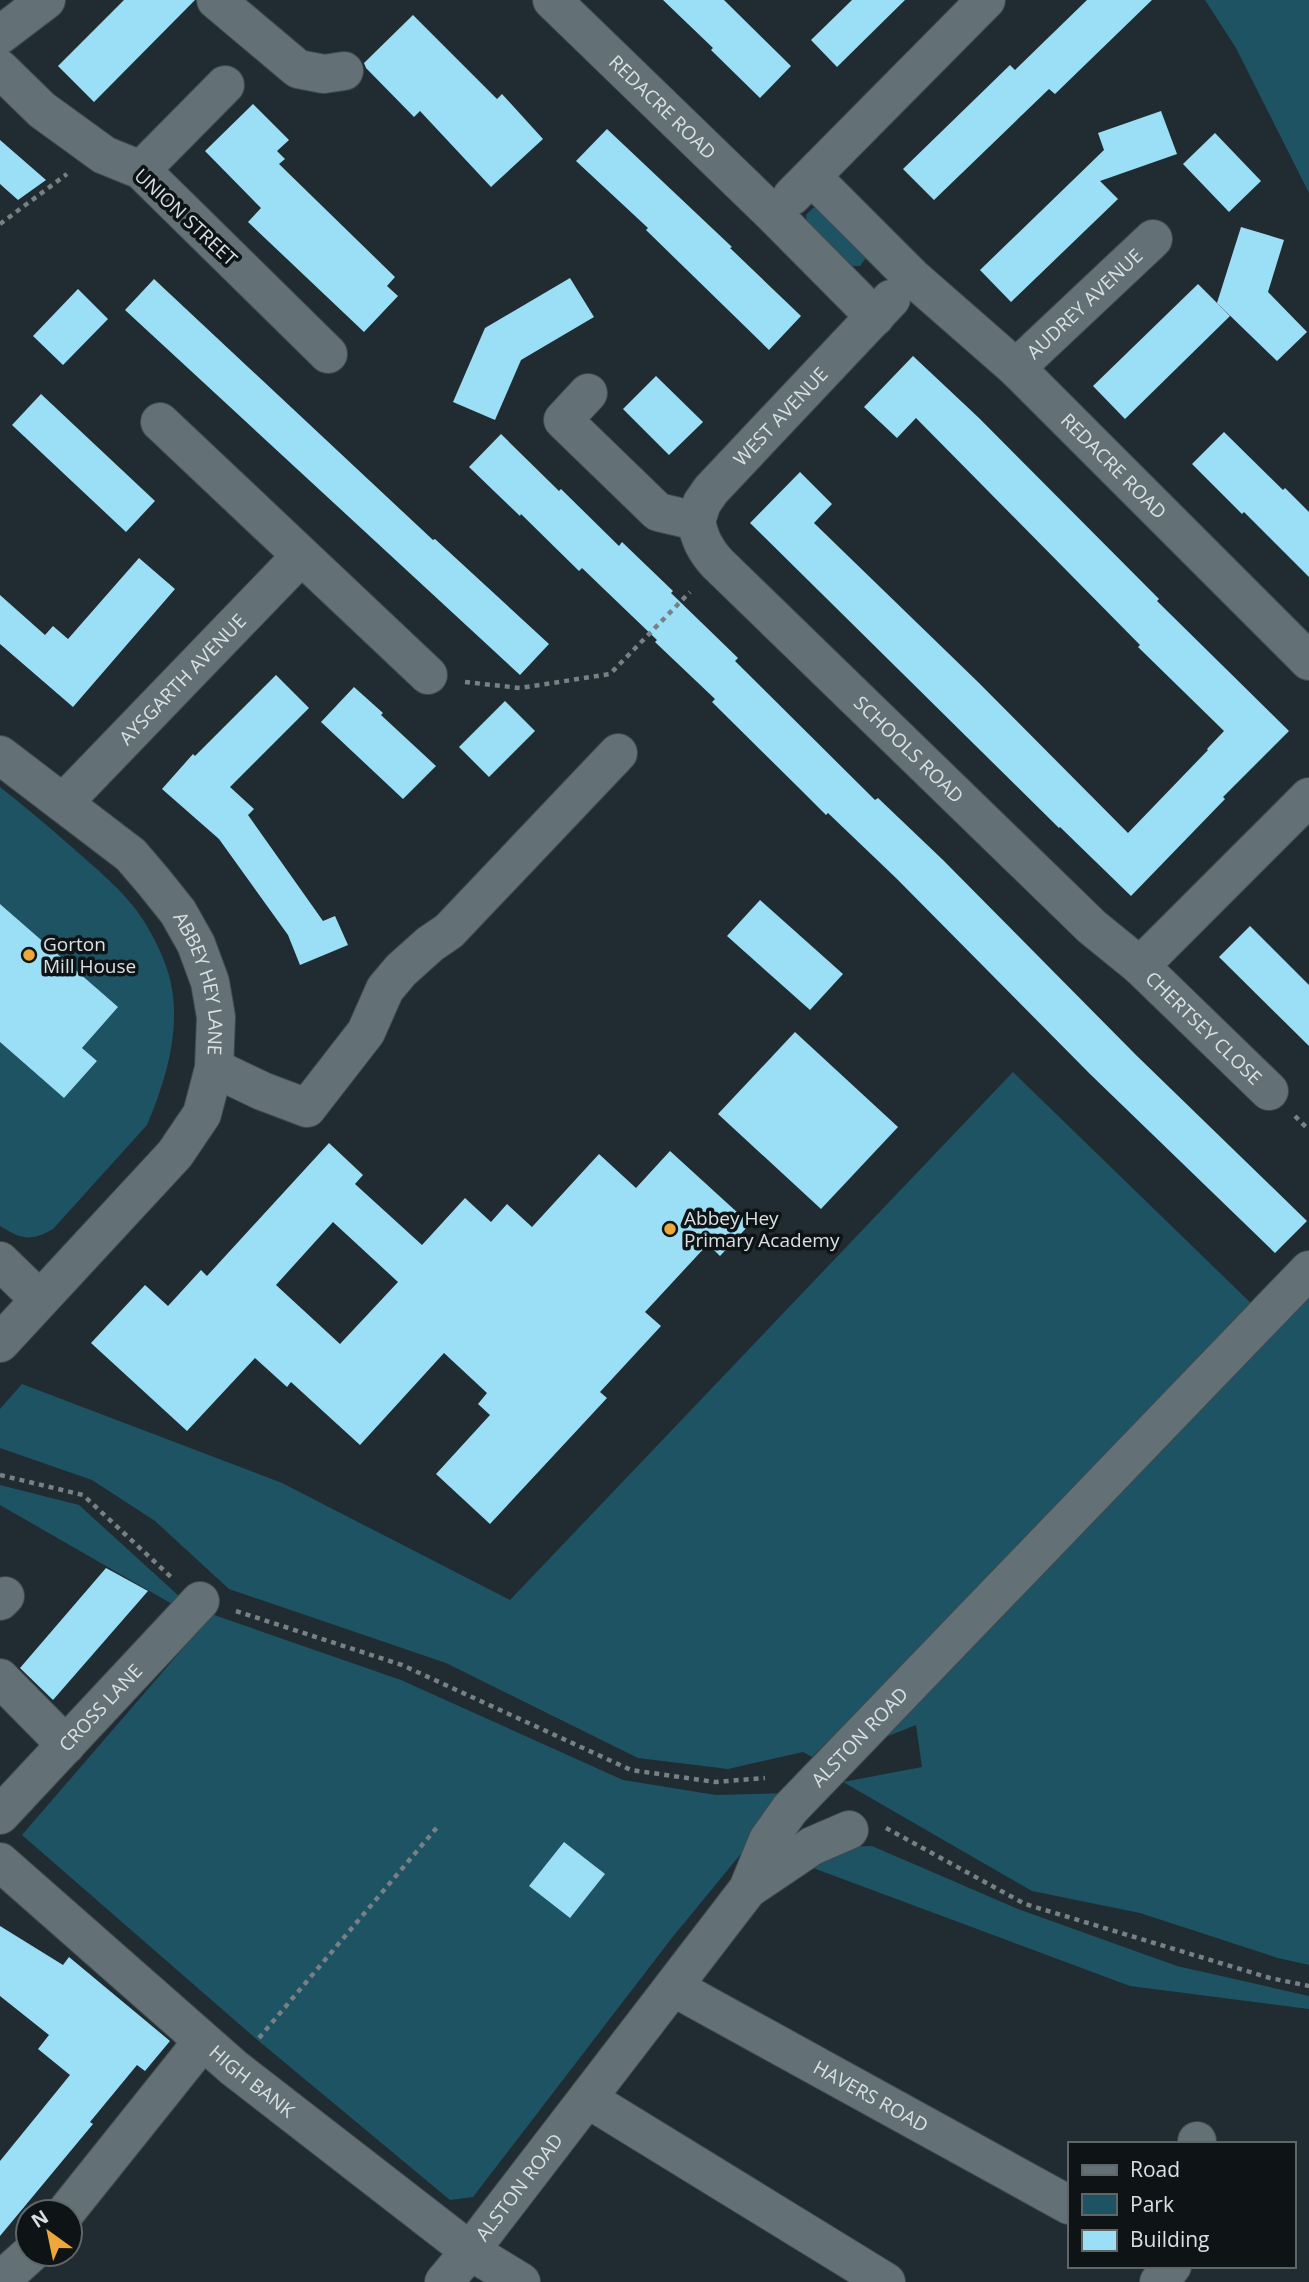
<svg xmlns="http://www.w3.org/2000/svg" width="1309" height="2282" font-family="'Open Sans',sans-serif">
<rect width="100%" height="100%" fill="#202c31"/>
<g fill="#1e5363">
<path d="M 1205,0 L 1309,0 L 1309,193 L 1236,48 Z"/>
<path d="M 813,208 L 821,208 L 866,258 L 860,266 L 852,266 L 807,223 L 806,215 Z"/>
<path d="M 0,787 C 28,809 55,832 82,856 C 117,887 139,905 159,949 C 164,960 169,973 171,984 C 181,1031 165,1083 147,1125 L 53,1229 C 31,1242 21,1239 0,1226 L 0,1042 L 64,1098 L 97,1061 L 82,1048 L 117,1007 L 0,904 Z"/>
<path d="M 1013,1072 L 1258,1310 L 812,1757 L 803,1752 L 728,1769 L 638,1758 L 446,1663 L 229,1589 L 155,1521 L 92,1480 L 0,1448 L 0,1409 L 22,1384 L 282,1483 L 510,1600 Z"/>
<path d="M 1309,1290 L 1309,1965 L 1278,1958 L 1140,1913 L 1032,1891 L 843,1782 L 922,1767 L 916,1725 L 868,1744 Z"/>
<path d="M 0,1485 L 79,1505 L 191,1607 L 401,1680 L 623,1780 L 716,1795 L 791,1793 L 671,1939 L 473,2197 L 450,2200 L 254,2037 L 22,1835 L 204,1624 L 186,1612 L 0,1505 Z"/>
<path d="M 872,1846 L 1018,1909 L 1177,1966 L 1309,1996 L 1309,2009 L 1130,1986 L 805,1865 L 844,1847 Z"/>
</g>
<g fill="#9bdff7" fill-rule="evenodd">
<path d="M 124,0 L 195,0 L 94,102 L 58,66 Z"/>
<path d="M 663,0 L 724,0 L 791,66 L 760,98 L 711,50 L 713,48 Z"/>
<path d="M 852,0 L 905,0 L 837,67 L 811,40 Z"/>
<path d="M 1087,0 L 1152,0 L 1055,94 L 1049,89 L 934,200 L 903,169 L 1010,65 L 1015,70 Z"/>
<path d="M 413,15 L 497,99 L 502,94 L 543,139 L 491,187 L 420,111 L 414,117 L 366,68 L 364,63 Z"/>
<path d="M 253,104 L 289,140 L 277,151 L 285,159 L 279,164 L 395,277 L 387,286 L 398,296 L 364,332 L 248,222 L 261,208 L 205,151 Z"/>
<path d="M 1161,111 L 1177,154 L 1100,181 L 1118,199 L 1011,302 L 980,270 L 1104,150 L 1098,133 Z"/>
<path d="M 607,129 L 732,247 L 730,248 L 801,316 L 769,350 L 646,230 L 648,228 L 576,161 Z"/>
<path d="M 1215,133 L 1261,181 L 1229,212 L 1183,164 Z"/>
<path d="M 0,140 L 46,180 L 18,200 L 0,184 Z"/>
<path d="M 1241,227 L 1284,240 L 1268,292 L 1307,332 L 1277,361 L 1217,303 Z"/>
<path d="M 570,278 L 594,317 L 521,360 L 495,420 L 453,402 L 485,328 Z"/>
<path d="M 154,279 L 433,540 L 435,539 L 549,644 L 520,675 L 125,310 Z"/>
<path d="M 1198,284 L 1230,316 L 1125,419 L 1093,386 Z"/>
<path d="M 78,289 L 108,319 L 63,365 L 33,336 Z"/>
<path d="M 913,356 L 979,418 L 1159,599 L 1157,601 L 1289,731 L 1223,797 L 1225,799 L 1131,896 L 1060,827 L 1059,828 L 750,523 L 800,472 L 832,504 L 814,523 L 979,683 L 1128,833 L 1208,750 L 1207,749 L 1224,731 L 1138,647 L 1140,645 L 916,418 L 897,438 L 864,407 Z"/>
<path d="M 656,376 L 703,422 L 669,455 L 623,409 Z"/>
<path d="M 41,394 L 155,501 L 126,532 L 12,425 Z"/>
<path d="M 1224,432 L 1283,490 L 1285,488 L 1309,512 L 1309,577 L 1244,512 L 1242,514 L 1192,464 Z"/>
<path d="M 501,434 L 559,491 L 561,489 L 619,546 L 622,542 L 673,591 L 671,593 L 738,658 L 735,661 L 875,800 L 878,798 L 943,860 L 1136,1055 L 1307,1221 L 1275,1253 L 1090,1074 L 896,878 L 828,813 L 826,815 L 801,790 L 712,702 L 715,699 L 655,642 L 657,640 L 582,568 L 579,571 L 521,514 L 520,516 L 469,467 Z"/>
<path d="M 139,558 L 175,589 L 73,707 L 0,644 L 0,595 L 45,635 L 53,626 L 68,639 Z"/>
<path d="M 276,675 L 309,708 L 230,787 L 254,809 L 248,815 L 323,921 L 335,916 L 348,945 L 300,965 L 288,935 L 219,839 L 162,789 L 193,754 L 195,756 Z"/>
<path d="M 354,687 L 383,713 L 381,715 L 436,766 L 403,799 L 321,722 Z"/>
<path d="M 505,701 L 535,731 L 489,777 L 459,747 Z"/>
<path d="M 760,900 L 843,974 L 810,1010 L 727,936 Z"/>
<path d="M 0,904 L 118,1007 L 82,1048 L 97,1061 L 64,1098 L 0,1042 Z"/>
<path d="M 1250,926 L 1309,985 L 1309,1046 L 1219,957 Z"/>
<path d="M 795,1032 L 898,1127 L 821,1209 L 718,1114 Z"/>
<path d="M 329,1143 L 363,1175 L 355,1184 L 422,1245 L 465,1198 L 491,1222 L 507,1204 L 532,1227 L 599,1154 L 636,1188 L 670,1151 L 750,1224 L 720,1256 L 708,1244 L 645,1312 L 661,1326 L 600,1392 L 607,1398 L 490,1524 L 436,1474 L 490,1415 L 478,1404 L 487,1393 L 444,1353 L 360,1445 L 291,1382 L 287,1387 L 255,1358 L 187,1431 L 91,1343 L 145,1285 L 168,1306 L 201,1270 L 207,1276 ZM 333,1222 L 398,1282 L 340,1344 L 276,1285 Z"/>
<path d="M 106,1568 L 148,1591 L 53,1700 L 20,1668 Z"/>
<path d="M 564,1842 L 605,1874 L 570,1918 L 529,1886 Z"/>
<path d="M 0,1926 L 63,1965 L 69,1957 L 170,2041 L 145,2071 L 137,2065 L 90,2122 L 93,2124 L 0,2236 L 0,2161 L 70,2075 L 38,2049 L 49,2035 L 0,1996 Z"/>
</g>
<g fill="none" stroke-linecap="round" stroke-linejoin="round">
<defs>
<g id="minor">
<path d="M 216,0 L 298,69 L 324,74 L 344,71"/>
<path id="s1" d="M 552,0 L 773,214 L 875,317"/>
<path d="M 0,35 L 46,0"/>
<path d="M 0,69 L 42,110 L 104,155 L 141,170 L 328,354"/>
<path d="M 141,170 L 225,85"/>
<path id="s2" d="M 812,177 L 912,277 L 1016,368 L 1309,661"/>
<path d="M 792,196 L 986,0"/>
<path id="s3" d="M 1016,368 L 1153,239"/>
<path d="M 588,393 L 563,420 L 658,512 L 696,521"/>
<path d="M 160,422 L 428,675"/>
<path id="s4" d="M 696,521 C 700,539 705,550 717,563 L 1092,927 L 1140,966 L 1269,1091"/>
<path id="s5" d="M 696,521 L 702,503 L 711,490 L 891,299"/>
<path id="s6" d="M 0,755 L 131,855 L 154,882 L 178,912 L 196,944 L 210,982 L 216,1017 L 214,1068 L 202,1114 L 175,1154 L 0,1343"/>
<path id="s7" d="M 63,803 L 301,556"/>
<path d="M 1140,966 L 1309,797"/>
<path d="M 214,1068 L 262,1091 L 307,1108 L 366,1032 L 385,989 L 401,970 L 430,944 L 449,931 L 618,753"/>
<path d="M 0,1261 L 39,1299"/>
<path d="M 0,1601 L 5,1596"/>
<path d="M 0,1678 L 66,1745"/>
<path id="s8" d="M 0,1815 L 200,1601"/>
<path id="s9" d="M 0,1862 L 234,2068 L 470,2251 L 521,2282"/>
<path d="M 748,1889 L 812,1846 L 849,1830"/>
<path id="s10" d="M 673,1987 L 1069,2205"/>
<path d="M 588,2099 L 886,2282"/>
<path d="M 1197,2144 L 1197,2141"/>
<path d="M 66,2212 L 202,2042"/>
<path d="M 0,2281 L 30,2254"/>
<path id="s11" d="M 444,2282 L 470,2251 L 748,1889 L 768,1840 L 790,1809 L 1309,1270"/>
<path d="M 1159,2282 L 1172,2266"/>
</g>
</defs>
<use href="#minor" stroke="#3f4a4e" stroke-width="40"/>
<g stroke="#778185" stroke-width="4.5" stroke-dasharray="5 5" stroke-linecap="butt">
<path d="M 0,224 L 67,174"/>
<path d="M 465,682 L 520,688 L 610,674 L 690,592"/>
<path d="M 1295,1116 L 1309,1130"/>
<path d="M 0,1475 L 83,1495 L 171,1577"/>
<path d="M 236,1611 L 402,1665 L 631,1770 L 715,1782 L 765,1778"/>
<path d="M 886,1828 L 1025,1904 L 1270,1978 L 1309,1986"/>
<path d="M 259,2038 L 439,1825"/>
</g>
<use href="#minor" stroke="#637176" stroke-width="38"/>
</g>
<g fill="#eda83b" stroke="#0e1416" stroke-width="2.5">
<circle cx="29" cy="955" r="7"/>
<circle cx="670" cy="1229" r="7"/>
</g>
<g text-anchor="middle" dominant-baseline="central" stroke-width="7" stroke-linejoin="round" paint-order="stroke">
<g font-size="19" fill="#d8e0e3" stroke="#0e1416">
<text stroke="none"><textPath href="#s1" startOffset="154">REDACRE ROAD</textPath></text>
<text transform="translate(186 217) rotate(43)">UNION STREET</text>
<text stroke="none"><textPath href="#s3" startOffset="94">AUDREY AVENUE</textPath></text>
<text stroke="none"><textPath href="#s5" startOffset="136">WEST AVENUE</textPath></text>
<text stroke="none"><textPath href="#s2" startOffset="418">REDACRE ROAD</textPath></text>
<text stroke="none"><textPath href="#s7" startOffset="172">AYSGARTH AVENUE</textPath></text>
<text stroke="none"><textPath href="#s4" startOffset="315">SCHOOLS ROAD</textPath></text>
<text stroke="none"><textPath href="#s6" startOffset="315">ABBEY HEY LANE</textPath></text>
<text stroke="none"><textPath href="#s4" startOffset="721">CHERTSEY CLOSE</textPath></text>
<text stroke="none"><textPath href="#s8" startOffset="147">CROSS LANE</textPath></text>
<text stroke="none"><textPath href="#s11" startOffset="688">ALSTON ROAD</textPath></text>
<text stroke="none"><textPath href="#s9" startOffset="334">HIGH BANK</textPath></text>
<text stroke="none"><textPath href="#s10" startOffset="226">HAVERS ROAD</textPath></text>
<text stroke="none"><textPath href="#s11" startOffset="121">ALSTON ROAD</textPath></text>
</g>
<g font-size="19" fill="#d8e0e3" stroke="#0e1416" text-anchor="start">
<text x="43" y="944">Gorton<tspan x="43" dy="22">Mill House</tspan></text>
<text x="684" y="1218">Abbey Hey<tspan x="684" dy="22">Primary Academy</tspan></text>
</g>
</g>
<rect x="1068" y="2142" width="228" height="126" fill="#0e1416" stroke="#5f6668" stroke-width="2"/>
<rect x="1082" y="2165" width="35" height="10" fill="#637176" stroke="#5f6668" stroke-width="2"/>
<text x="1130" y="2177" font-size="21" fill="#d8e0e3">Road</text>
<rect x="1082" y="2194" width="35" height="21" fill="#1e5363" stroke="#5f6668" stroke-width="2"/>
<text x="1130" y="2212" font-size="21" fill="#d8e0e3">Park</text>
<rect x="1082" y="2230" width="35" height="21" fill="#9bdff7" stroke="#5f6668" stroke-width="2"/>
<text x="1130" y="2247" font-size="21" fill="#d8e0e3">Building</text>
<g transform="translate(49 2233) rotate(327)"><circle r="33" fill="#0e1416" stroke="#5f6668" stroke-width="2"/>
<path d="M0-5L12 26L0 18L-12 26Z" fill="#eda83b"/>
<text y="-10" font-size="19" font-weight="bold" text-anchor="middle" fill="#d8e0e3">N</text>
</g>
</svg>
